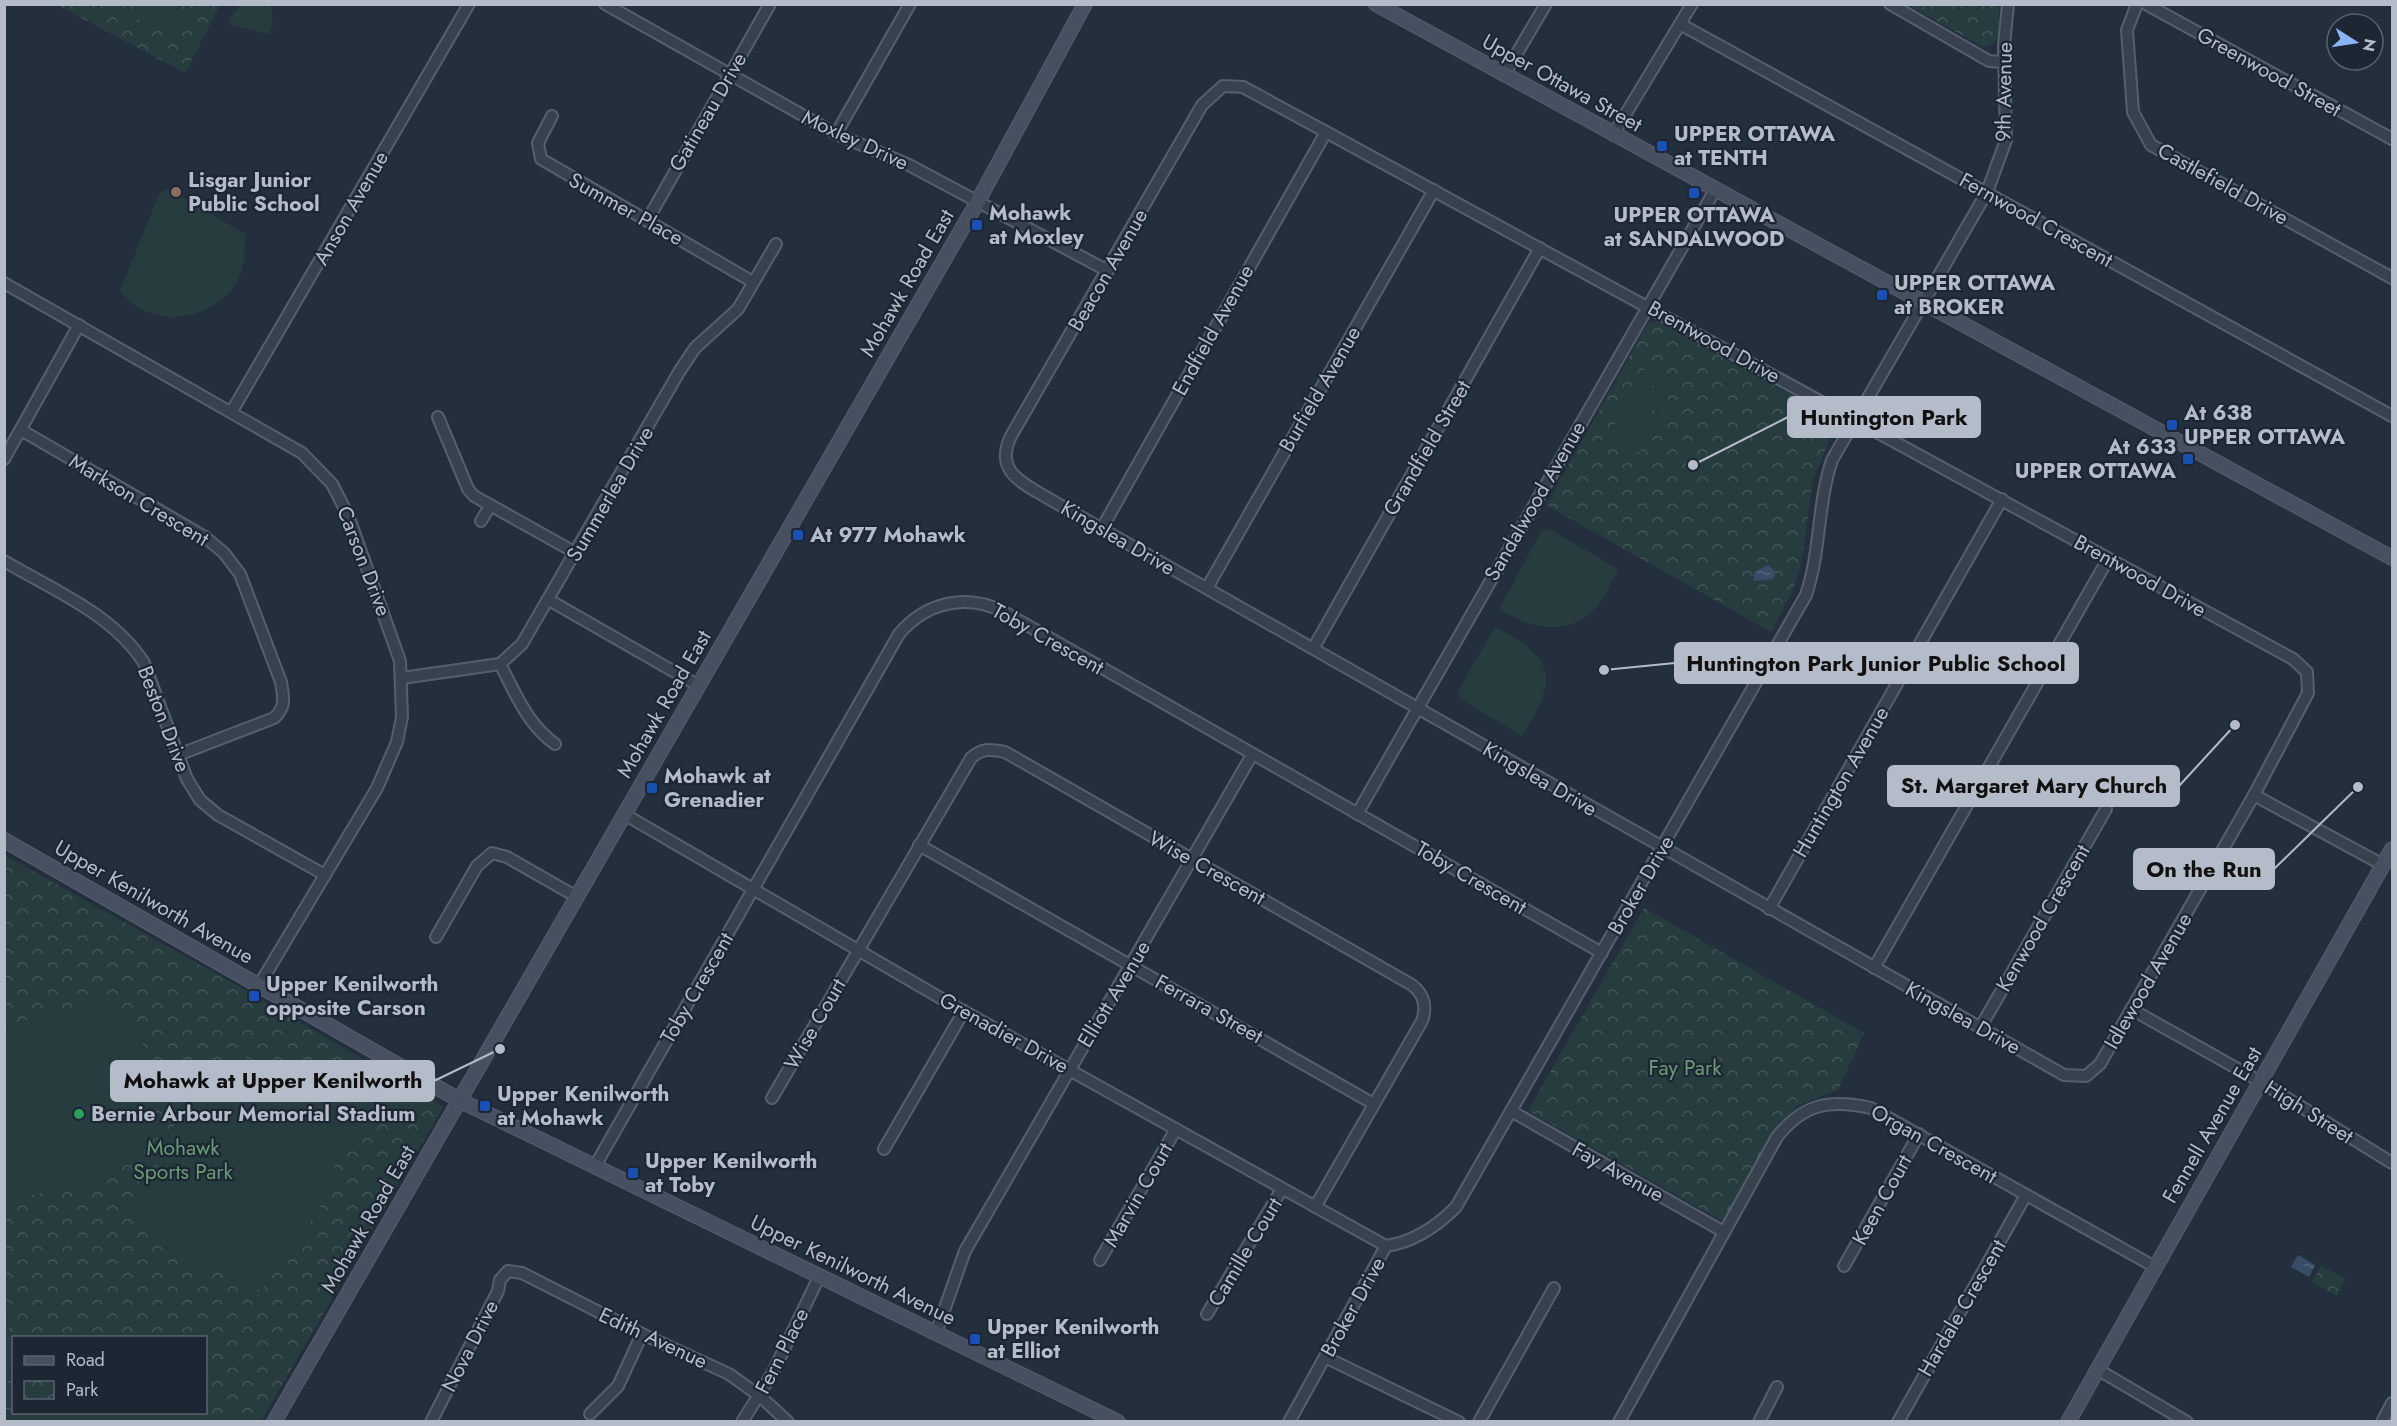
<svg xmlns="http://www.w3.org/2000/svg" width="2397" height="1426" font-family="Jost,sans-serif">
<defs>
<pattern id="park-crowns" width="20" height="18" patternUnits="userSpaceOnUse" patternTransform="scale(1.5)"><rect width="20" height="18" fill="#263c3f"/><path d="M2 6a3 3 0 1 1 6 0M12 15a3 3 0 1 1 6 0" fill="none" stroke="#435659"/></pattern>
<pattern id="water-ripples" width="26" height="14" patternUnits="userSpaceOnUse" patternTransform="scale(1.5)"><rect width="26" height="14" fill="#394c67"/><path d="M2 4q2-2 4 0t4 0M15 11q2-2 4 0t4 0" fill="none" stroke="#53647b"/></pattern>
</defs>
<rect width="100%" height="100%" fill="#242f3e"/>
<g fill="url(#park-crowns)" fill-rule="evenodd">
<path d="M 57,5 L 220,5 L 185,73 Z"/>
<path d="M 1908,5 L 1999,5 L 1998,36 L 1994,43 L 1983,47 Z"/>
<path d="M 1657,321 L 1834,418 L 1836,424 L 1813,480 L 1801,565 L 1793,590 L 1771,632 L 1546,505 L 1648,323 Z"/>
<path d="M 4,855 L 259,998 L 443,1107 L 261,1421 L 5,1421 ZM 14,1338 L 206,1338 L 206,1412 L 14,1412 Z"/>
<path d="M 1644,908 L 1864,1033 L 1838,1090 L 1796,1106 L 1722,1221 L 1528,1111 Z"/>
<path d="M 2321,1266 L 2346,1279 L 2337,1296 L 2312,1282 Z"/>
</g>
<g fill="#263c3f">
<path d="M 146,5 L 158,5 L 189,22 L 178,41 L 138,19 Z"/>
<path d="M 241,5 L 271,5 L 273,25 L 269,34 L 229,25 L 228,20 Z"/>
<path d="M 169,189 L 245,234 C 245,250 245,265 238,280 C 219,314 171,328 137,307 C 131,303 125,296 120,291 L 160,192 Z"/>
<path d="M 1648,363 L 1679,381 L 1671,395 L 1640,378 Z"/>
<path d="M 1637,382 L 1669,400 L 1661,414 L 1630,397 Z"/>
<path d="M 1627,402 L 1658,419 L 1650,433 L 1619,416 Z"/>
<path d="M 1617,421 L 1648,438 L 1640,452 L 1609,435 Z"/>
<path d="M 1542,530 L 1551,530 L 1618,569 C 1612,581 1606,596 1597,606 C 1569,638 1531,629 1499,609 Z"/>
<path d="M 1495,627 C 1557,658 1558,681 1522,736 L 1460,699 L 1458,691 Z"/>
<path d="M 105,1000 L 140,1034 L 154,1088 L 151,1140 L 142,1156 L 96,1181 L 14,1199 L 5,1193 L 5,1026 Z"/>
<path d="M 229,1048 L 266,1070 L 284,1070 L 311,1086 L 322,1103 L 359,1125 L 333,1169 L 328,1191 L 317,1214 L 285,1250 L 261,1291 L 228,1271 L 204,1269 L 179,1254 L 165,1235 L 130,1214 L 156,1170 L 171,1130 L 186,1108 L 202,1093 Z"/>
<path d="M 5,1300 L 21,1311 L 14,1323 L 6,1319 C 16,1342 16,1364 5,1386 Z"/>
</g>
<g fill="url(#water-ripples)">
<path d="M 1768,565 L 1776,572 L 1773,579 L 1754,581 L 1754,572 Z"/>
<path d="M 2298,1255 L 2315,1265 L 2309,1277 L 2291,1267 Z"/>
</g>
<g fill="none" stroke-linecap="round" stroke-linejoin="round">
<defs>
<g id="street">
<path d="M 605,4 L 836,134 L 909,165 L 1108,271"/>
<path d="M 1890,4 L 1989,61 L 2004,62"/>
<path d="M 2137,4 L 2127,30 L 2133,112 L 2151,145 L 2392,278"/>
<path d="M 2146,4 L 2392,139"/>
<path d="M 1680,24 L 2392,416"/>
<path d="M 1504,75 L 1546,4"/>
<path d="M 1223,86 L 1243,87 L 1326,132 L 2293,659 L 2307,672 L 2308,693 L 2254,795 L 2100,1064 L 2086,1076 L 2064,1075 L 1051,500 C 1025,484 993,473 1011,436 L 1202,105 Z"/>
<path d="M 552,116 L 538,143 L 541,159 L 753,282"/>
<path d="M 836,134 L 910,4"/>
<path d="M 1613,135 L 1692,4"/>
<path d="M 647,221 L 770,4"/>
<path d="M 4,283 L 302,453 L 332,484 L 348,515 L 400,661 L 402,717 L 397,742 L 377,788 L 258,987"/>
<path d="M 232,411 L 469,4"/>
<path d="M 438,417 L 468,489 L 474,496 L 576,553"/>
<path d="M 21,430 L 205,537 L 224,553 L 240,574 L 281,682 C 283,696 287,706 274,718 L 178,755"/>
<path d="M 4,459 L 79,325"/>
<path d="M 481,521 L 490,506"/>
<path d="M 1102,528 L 1326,132"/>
<path d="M 4,561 C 53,590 113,614 144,663 L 187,779 L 200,800 L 218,815 L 325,875"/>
<path d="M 1207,588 L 1434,190"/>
<path d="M 549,600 L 699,686"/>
<path d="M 1314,647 L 1540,248"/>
<path d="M 500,664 C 516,694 527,724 555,744"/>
<path d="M 402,678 L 500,664 L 522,644 L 679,372 L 695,348 L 738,309 L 776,244"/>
<path d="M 2254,795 L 2383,865"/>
<path d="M 624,814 L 949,1003 L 1386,1246"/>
<path d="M 1357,814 L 1715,190"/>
<path d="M 919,845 L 1372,1103"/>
<path d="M 1769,909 L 2002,499"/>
<path d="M 436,937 L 477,866 L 492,853 L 507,857 L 577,897"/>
<path d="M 1874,968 L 2108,559"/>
<path d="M 2131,1009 L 2261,1082 L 2392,1163"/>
<path d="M 1980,1028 L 2106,809"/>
<path d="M 772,1098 L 971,758 C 982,748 990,749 1005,752 L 1412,985 C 1424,994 1427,1007 1422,1021 L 1315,1207"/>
<path d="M 1511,1111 L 1724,1232"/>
<path d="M 884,1149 L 964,1011"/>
<path d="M 595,1166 L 899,634 C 926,602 966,593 1004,612 L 1602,953"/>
<path d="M 1386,1246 C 1415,1242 1437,1226 1456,1207 L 1806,595 C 1821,551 1817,505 1832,460 L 1987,192 L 2006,140 L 2004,45 L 2008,4"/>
<path d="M 1100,1260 L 1176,1129"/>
<path d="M 1844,1266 L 1919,1134"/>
<path d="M 1207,1314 L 1282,1189"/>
<path d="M 936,1333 L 965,1251 L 1252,755"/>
<path d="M 1325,1357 L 1459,1422"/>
<path d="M 2097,1369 L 2187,1422"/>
<path d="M 590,1414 L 618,1386 L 642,1334"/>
<path d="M 431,1422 L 498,1291 L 500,1280 L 508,1271 L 522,1273 L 642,1334 L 729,1374 L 761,1397 L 788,1422"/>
<path d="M 742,1422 L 772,1374 L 819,1277"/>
<path d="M 1289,1422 L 1386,1246"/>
<path d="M 1479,1422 L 1554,1288"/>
<path d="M 1619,1422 L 1777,1137 C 1804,1103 1830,1099 1871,1108 L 2155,1267"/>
<path d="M 1759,1422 L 1777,1387"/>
<path d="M 1898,1422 L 2026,1195"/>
<path d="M 2382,1422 L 2392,1403"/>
</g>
<g id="secondary">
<path d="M 1376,4 L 2392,558"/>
<path d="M 4,840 L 461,1101 L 1118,1422"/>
<path d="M 274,1422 L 978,201 L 1085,4"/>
<path d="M 2068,1422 L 2392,849"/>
</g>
</defs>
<use href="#street" stroke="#565f6c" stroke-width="14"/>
<use href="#secondary" stroke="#565f6c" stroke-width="16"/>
<use href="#street" stroke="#38414e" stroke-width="10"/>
<use href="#secondary" stroke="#465061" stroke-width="14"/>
</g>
<g fill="#1a4fb4" stroke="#1d2633" stroke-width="2">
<rect x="1656" y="140" width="12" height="12" rx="3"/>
<rect x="1688" y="187" width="12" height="12" rx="3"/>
<rect x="971" y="219" width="12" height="12" rx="3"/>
<rect x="1876" y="289" width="12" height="12" rx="3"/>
<rect x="2166" y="419" width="12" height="12" rx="3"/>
<rect x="2182" y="453" width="12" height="12" rx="3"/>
<rect x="792" y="529" width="12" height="12" rx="3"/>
<rect x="646" y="782" width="12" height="12" rx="3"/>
<rect x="248" y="990" width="12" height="12" rx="3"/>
<rect x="479" y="1100" width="12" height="12" rx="3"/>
<rect x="627" y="1167" width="12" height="12" rx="3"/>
<rect x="969" y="1333" width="12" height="12" rx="3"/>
</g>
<circle fill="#8d6e63" stroke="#1d2633" stroke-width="2" cx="176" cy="192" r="6"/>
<circle fill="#2e9e5b" stroke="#1d2633" stroke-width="2" cx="79" cy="1114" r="6"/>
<g text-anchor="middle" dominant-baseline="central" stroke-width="4.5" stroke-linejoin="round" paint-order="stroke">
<g font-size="21" fill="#b4bcc9" stroke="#1d2633">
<text transform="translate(2269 72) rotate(29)">Greenwood Street</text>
<text transform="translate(1562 83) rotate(29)">Upper Ottawa Street</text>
<text transform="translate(2004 92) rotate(-89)">9th Avenue</text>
<text transform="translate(708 112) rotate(-60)">Gatineau Drive</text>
<text transform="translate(855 140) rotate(25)">Moxley Drive</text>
<text transform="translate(2223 184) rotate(29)">Castlefield Drive</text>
<text transform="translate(351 208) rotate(-60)">Anson Avenue</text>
<text transform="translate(626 209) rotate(29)">Summer Place</text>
<text transform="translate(2036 220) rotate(29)">Fernwood Crescent</text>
<text transform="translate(1108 270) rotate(-60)">Beacon Avenue</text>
<text transform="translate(907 283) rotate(-60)">Mohawk Road East</text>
<text transform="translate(1213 330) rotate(-61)">Endfield Avenue</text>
<text transform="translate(1714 342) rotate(29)">Brentwood Drive</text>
<text transform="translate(1320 389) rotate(-60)">Burfield Avenue</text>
<text transform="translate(1427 448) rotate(-60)">Grandfield Street</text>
<text transform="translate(610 494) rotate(-60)">Summerlea Drive</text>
<text transform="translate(139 500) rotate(31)">Markson Crescent</text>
<text transform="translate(1535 501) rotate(-60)">Sandalwood Avenue</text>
<text transform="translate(1118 538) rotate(30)">Kingslea Drive</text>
<text transform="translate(364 561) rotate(69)">Carson Drive</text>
<text transform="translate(2140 576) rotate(29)">Brentwood Drive</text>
<text transform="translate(1048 639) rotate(29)">Toby Crescent</text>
<text transform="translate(664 704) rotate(-60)">Mohawk Road East</text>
<text transform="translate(164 719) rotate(69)">Beston Drive</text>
<text transform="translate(1540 779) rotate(30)">Kingslea Drive</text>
<text transform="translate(1841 782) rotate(-60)">Huntington Avenue</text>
<text transform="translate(1207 868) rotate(29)">Wise Crescent</text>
<text transform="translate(1471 878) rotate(30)">Toby Crescent</text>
<text transform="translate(1641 885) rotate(-60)">Broker Drive</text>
<text transform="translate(154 902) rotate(30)">Upper Kenilworth Avenue</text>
<text transform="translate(2043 918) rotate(-60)">Kenwood Crescent</text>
<text transform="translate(2148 981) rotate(-60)">Idlewood Avenue</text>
<text transform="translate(697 988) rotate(-60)">Toby Crescent</text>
<text transform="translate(1114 994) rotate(-59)">Elliott Avenue</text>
<text transform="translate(1209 1009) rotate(29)">Ferrara Street</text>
<text transform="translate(1963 1018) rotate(29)">Kingslea Drive</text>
<text transform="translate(815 1024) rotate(-60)">Wise Court</text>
<text transform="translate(1004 1033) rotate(29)">Grenadier Drive</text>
<text transform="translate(2309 1112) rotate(32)">High Street</text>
<text transform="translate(2212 1125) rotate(-60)">Fennell Avenue East</text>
<text transform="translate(1934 1144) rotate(29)">Organ Crescent</text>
<text transform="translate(1618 1172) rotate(29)">Fay Avenue</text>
<text transform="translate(1138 1195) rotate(-60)">Marvin Court</text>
<text transform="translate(1882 1200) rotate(-61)">Keen Court</text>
<text transform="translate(368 1219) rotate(-60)">Mohawk Road East</text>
<text transform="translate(1245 1252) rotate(-59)">Camille Court</text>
<text transform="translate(853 1270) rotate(26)">Upper Kenilworth Avenue</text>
<text transform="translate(1353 1307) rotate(-61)">Broker Drive</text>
<text transform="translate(1962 1308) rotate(-60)">Hardale Crescent</text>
<text transform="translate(653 1338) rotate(25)">Edith Avenue</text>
<text transform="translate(470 1346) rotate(-63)">Nova Drive</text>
<text transform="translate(782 1351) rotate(-63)">Fern Place</text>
</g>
<g font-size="21" font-weight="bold" fill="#b4bcc9" stroke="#1d2633" text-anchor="start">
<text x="1674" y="134">UPPER OTTAWA<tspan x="1674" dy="24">at TENTH</tspan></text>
<text x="188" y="180">Lisgar Junior<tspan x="188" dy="24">Public School</tspan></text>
<text x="989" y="213">Mohawk<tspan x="989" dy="24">at Moxley</tspan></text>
<text x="1694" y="215" text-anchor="middle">UPPER OTTAWA<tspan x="1694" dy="24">at SANDALWOOD</tspan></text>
<text x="1894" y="283">UPPER OTTAWA<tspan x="1894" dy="24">at BROKER</tspan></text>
<text x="2184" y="413">At 638<tspan x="2184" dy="24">UPPER OTTAWA</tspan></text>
<text x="2176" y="447" text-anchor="end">At 633<tspan x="2176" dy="24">UPPER OTTAWA</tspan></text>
<text x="810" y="535">At 977 Mohawk</text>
<text x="664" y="776">Mohawk at<tspan x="664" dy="24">Grenadier</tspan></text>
<text x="266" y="984">Upper Kenilworth<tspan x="266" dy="24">opposite Carson</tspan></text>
<text x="497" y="1094">Upper Kenilworth<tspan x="497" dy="24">at Mohawk</tspan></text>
<text x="91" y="1114">Bernie Arbour Memorial Stadium</text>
<text x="645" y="1161">Upper Kenilworth<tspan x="645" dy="24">at Toby</tspan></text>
<text x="987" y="1327">Upper Kenilworth<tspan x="987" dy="24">at Elliot</tspan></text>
</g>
<g font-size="21" fill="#6b9a76" stroke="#1d2633">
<text x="1685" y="1068">Fay Park</text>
<text x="183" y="1148">Mohawk<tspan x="183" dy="24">Sports Park</tspan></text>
</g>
</g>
<path fill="none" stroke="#b4bcc9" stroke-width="2" d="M1693 465L1788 417M1604 670L1675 663M2235 725L2179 786M2358 787L2274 869M500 1049L434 1081"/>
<g fill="#b4bcc9" stroke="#1d2633" stroke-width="2">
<circle cx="1693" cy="465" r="6"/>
<circle cx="1604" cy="670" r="6"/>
<circle cx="2235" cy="725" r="6"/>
<circle cx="2358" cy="787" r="6"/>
<circle cx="500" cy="1049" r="6"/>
</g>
<g fill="#b4bcc9" stroke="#b4bcc9" stroke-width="2">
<rect x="1788" y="397" width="192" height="40" rx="6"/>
<rect x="1675" y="643" width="403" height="40" rx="6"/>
<rect x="1888" y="766" width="291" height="40" rx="6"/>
<rect x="2134" y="849" width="140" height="40" rx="6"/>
<rect x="111" y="1061" width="323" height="40" rx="6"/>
</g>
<g font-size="22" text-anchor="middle" font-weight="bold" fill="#111">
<text x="1884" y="425">Huntington Park</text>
<text x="1876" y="671">Huntington Park Junior Public School</text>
<text x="2034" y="793">St. Margaret Mary Church</text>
<text x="2204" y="877">On the Run</text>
<text x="273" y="1088">Mohawk at Upper Kenilworth</text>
</g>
<rect width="2397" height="1426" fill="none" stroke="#b4bcc9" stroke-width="12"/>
<rect x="12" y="1336" width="195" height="78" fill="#1d2633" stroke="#59626f" stroke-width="1.5"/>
<rect x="24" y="1356" width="30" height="9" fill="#465061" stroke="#59626f" stroke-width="1.5"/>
<text x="66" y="1366" font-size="18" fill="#b4bcc9">Road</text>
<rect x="24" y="1381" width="30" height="18" fill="url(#park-crowns)" stroke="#59626f" stroke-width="1.5"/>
<text x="66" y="1396" font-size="18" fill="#b4bcc9">Park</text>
<g transform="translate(2355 42) rotate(102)"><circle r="28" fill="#1d2633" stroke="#59626f" stroke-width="1.5"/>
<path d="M0-4.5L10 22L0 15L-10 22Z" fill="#8ab4f8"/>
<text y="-9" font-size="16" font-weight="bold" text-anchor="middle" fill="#b4bcc9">N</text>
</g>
</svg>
